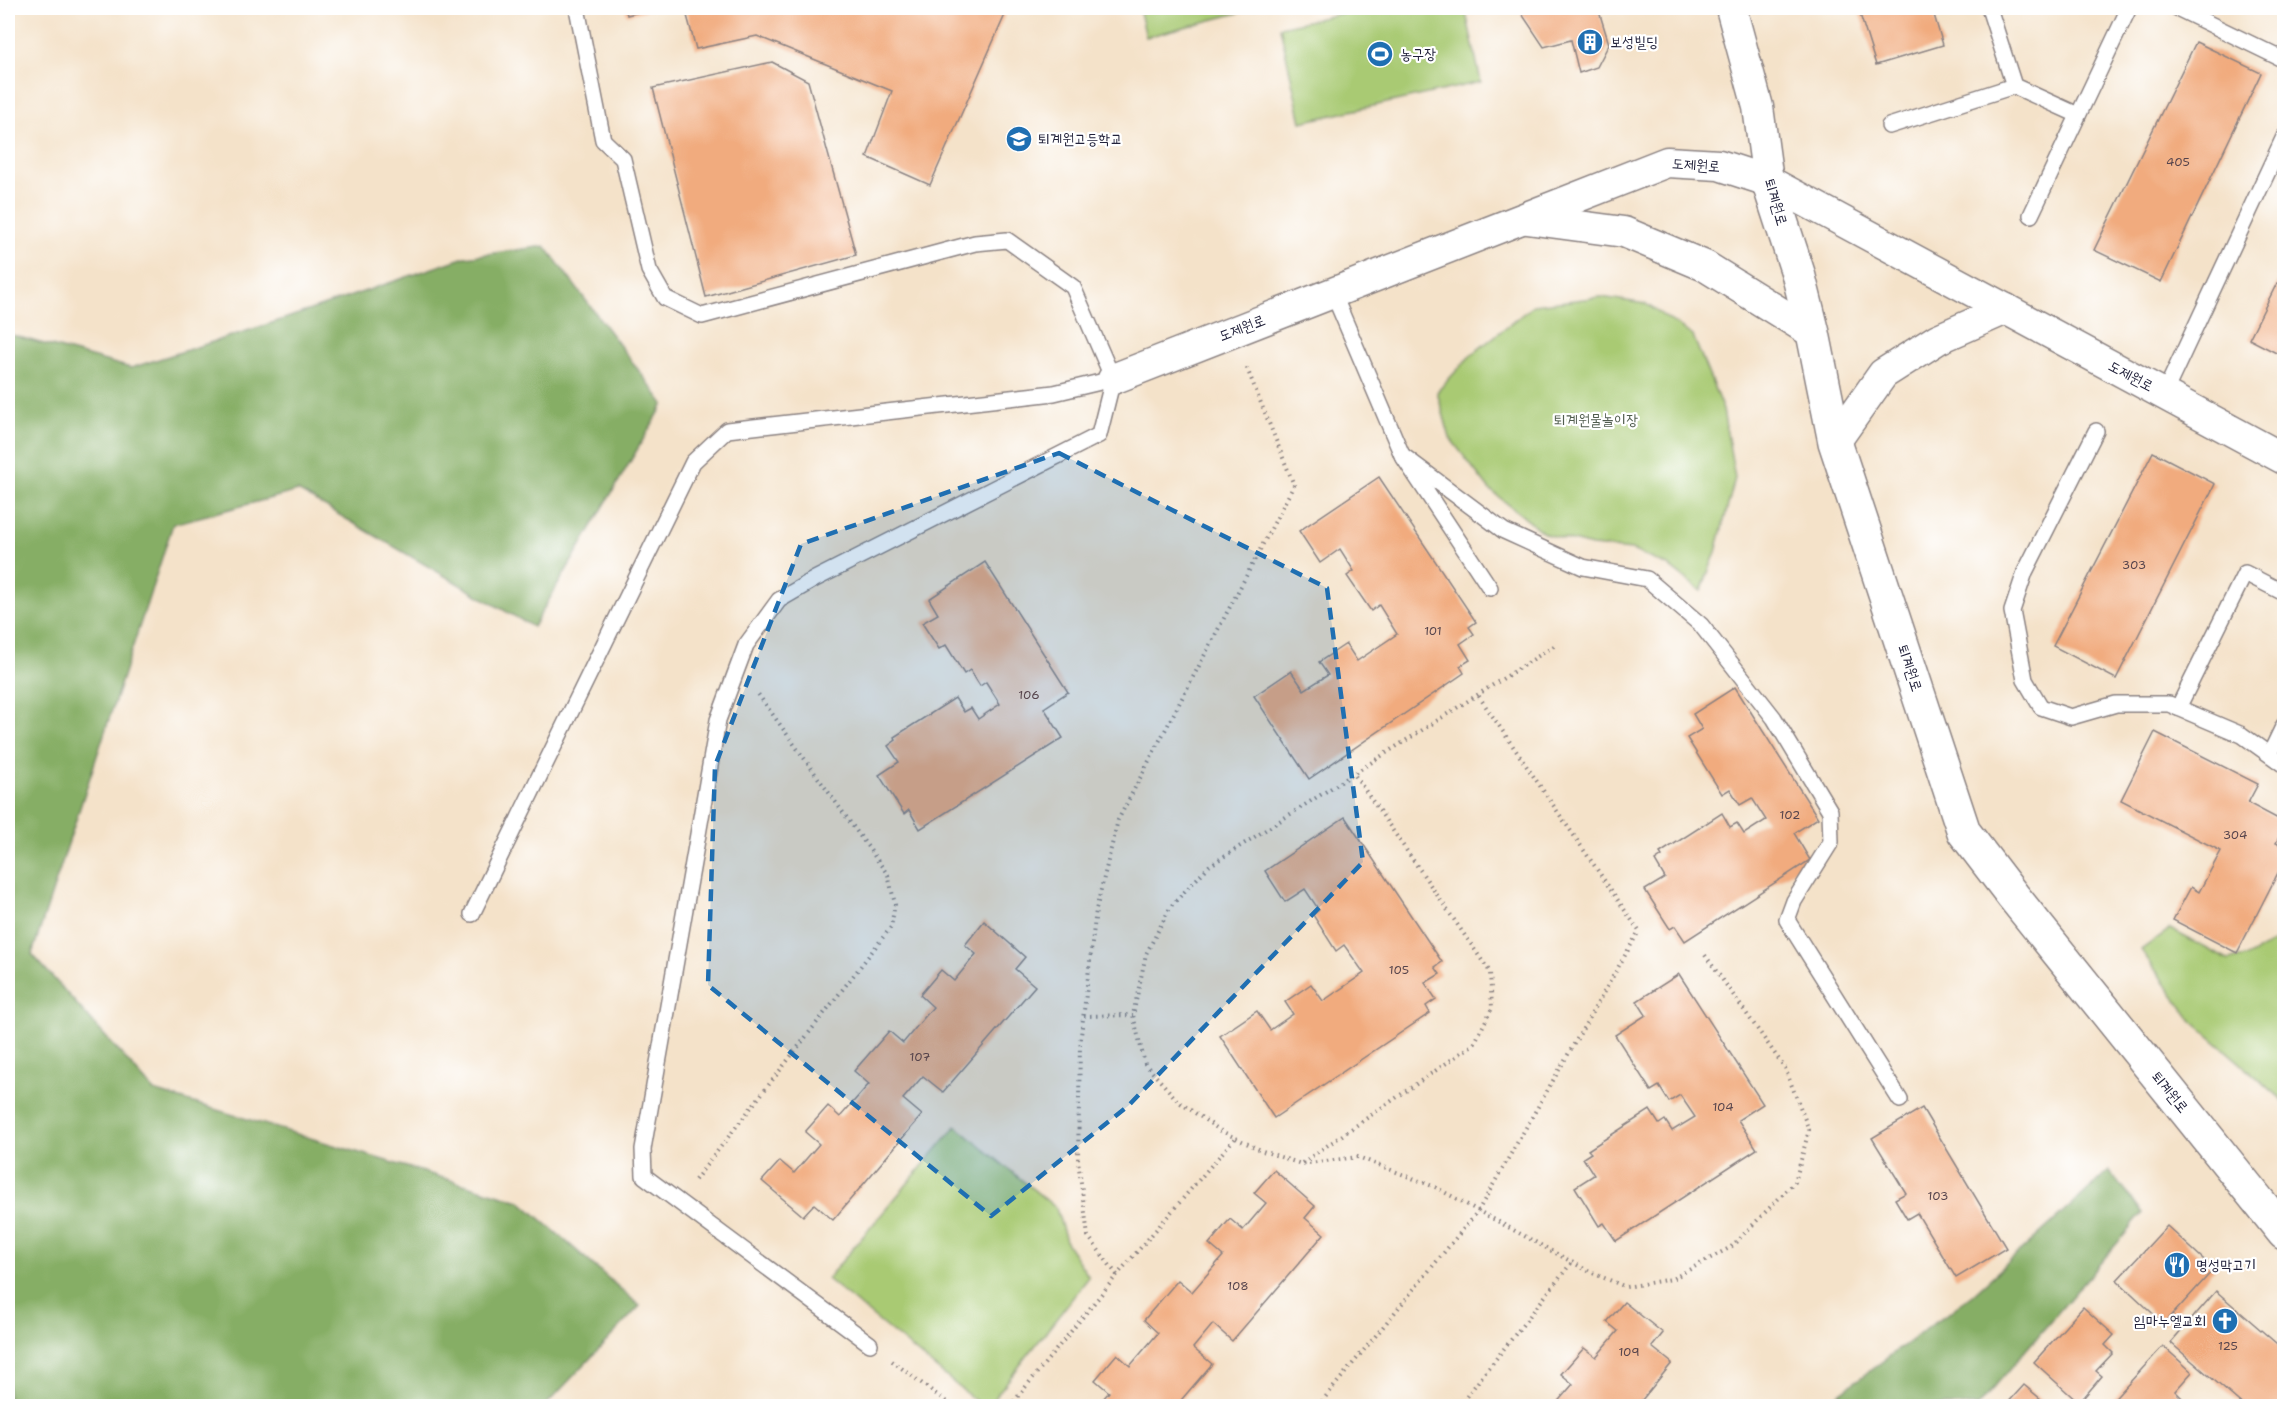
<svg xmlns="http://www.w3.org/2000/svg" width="2292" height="1414" font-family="'Shantell Sans','Poor Story',sans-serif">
<rect width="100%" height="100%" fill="#fff"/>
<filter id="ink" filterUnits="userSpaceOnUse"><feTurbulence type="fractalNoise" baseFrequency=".0167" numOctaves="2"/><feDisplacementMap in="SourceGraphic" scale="12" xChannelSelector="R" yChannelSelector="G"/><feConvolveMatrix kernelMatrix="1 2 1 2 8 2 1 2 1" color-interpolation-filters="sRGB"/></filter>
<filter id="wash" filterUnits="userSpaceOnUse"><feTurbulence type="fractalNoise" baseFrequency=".008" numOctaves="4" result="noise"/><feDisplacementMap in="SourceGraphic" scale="24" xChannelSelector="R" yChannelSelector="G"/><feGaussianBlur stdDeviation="1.35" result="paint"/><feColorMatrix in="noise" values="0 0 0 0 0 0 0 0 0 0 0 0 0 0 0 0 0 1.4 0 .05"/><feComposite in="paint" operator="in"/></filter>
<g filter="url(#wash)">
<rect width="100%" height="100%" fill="#f4e2c9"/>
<g fill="#a9ca73" stroke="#667657" stroke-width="1.5">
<path d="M 1139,8 L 1257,8 L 1146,37 Z"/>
<path d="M 1366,8 L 1465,8 L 1481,82 L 1301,122 L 1280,27 Z"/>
<path d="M 1601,297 L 1646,304 L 1693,336 L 1723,410 L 1735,478 L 1716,552 L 1701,591 L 1670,567 L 1632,550 L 1592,546 L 1545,534 L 1489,489 L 1450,438 L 1437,392 L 1470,356 L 1534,305 Z"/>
<path d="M 2170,929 L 2228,960 L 2247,957 L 2284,936 L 2284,1101 L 2192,1021 L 2141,950 Z"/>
<path d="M 956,1126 L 1056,1208 L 1067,1244 L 1089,1277 L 988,1406 L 982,1406 L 827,1279 Z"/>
</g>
<g fill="#86ae65" stroke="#546850" stroke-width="1.5">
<path d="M 545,246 L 664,404 L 533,627 L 298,491 L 173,524 L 32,954 L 154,1091 L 520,1201 L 640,1306 L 545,1406 L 8,1406 L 8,334 L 131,368 L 278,321 L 465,257 Z"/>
<path d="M 2109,1171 L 2143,1213 L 1978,1406 L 1822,1406 L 1971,1296 Z"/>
</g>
<g id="blocks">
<g fill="#f1ab7e">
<path d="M 625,8 L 655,8 L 627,15 Z"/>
<path d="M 685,8 L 892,8 L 900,11 L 902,8 L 1008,8 L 930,185 L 867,157 L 892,91 L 757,36 L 696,49 Z"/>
<path d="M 1518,8 L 1598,8 L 1609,44 L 1597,67 L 1579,73 L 1571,40 L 1544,47 Z"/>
<path d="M 1858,8 L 1932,8 L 1943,45 L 1876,65 Z"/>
<path d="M 2196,42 L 2261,73 L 2161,282 L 2094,250 Z"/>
<path d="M 772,62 L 808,81 L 856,255 L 706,297 L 653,88 Z"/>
<path d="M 2277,283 L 2284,286 L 2284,357 L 2249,339 Z"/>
<path d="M 2153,452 L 2215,484 L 2116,679 L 2053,646 Z"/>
<path d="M 1379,477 L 1476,622 L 1469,627 L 1474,634 L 1460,644 L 1470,660 L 1460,666 L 1464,673 L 1309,779 L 1254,696 L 1291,671 L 1304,690 L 1328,675 L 1319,662 L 1346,644 L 1357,661 L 1397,634 L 1379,605 L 1371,611 L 1347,576 L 1354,571 L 1340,549 L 1320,563 L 1299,531 Z"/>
<path d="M 985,562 L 1068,692 L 1044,708 L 1063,738 L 920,829 L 909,810 L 904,814 L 879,775 L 899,762 L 888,746 L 896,740 L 894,737 L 955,698 L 964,712 L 971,708 L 978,719 L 1000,704 L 986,682 L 980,686 L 970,670 L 964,674 L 946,645 L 939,649 L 922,623 L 938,614 L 929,599 Z"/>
<path d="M 1735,687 L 1818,818 L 1794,833 L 1810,860 L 1685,941 L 1675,926 L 1670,929 L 1645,890 L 1665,878 L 1655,861 L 1662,856 L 1660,853 L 1722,813 L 1730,827 L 1737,823 L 1744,834 L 1766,820 L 1752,798 L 1740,805 L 1730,789 L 1722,794 L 1687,738 L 1702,729 L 1693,714 Z"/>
<path d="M 2155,732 L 2258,784 L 2248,803 L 2284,822 L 2284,827 L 2276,843 L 2284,847 L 2284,861 L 2237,953 L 2173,920 L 2191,887 L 2199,892 L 2221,851 L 2121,800 Z"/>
<path d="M 1345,817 L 1442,962 L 1435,967 L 1440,974 L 1425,983 L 1436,999 L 1426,1006 L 1430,1013 L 1274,1118 L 1220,1036 L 1257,1011 L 1270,1030 L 1293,1014 L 1285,1002 L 1311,984 L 1323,1001 L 1364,973 L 1344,945 L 1336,951 L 1313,915 L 1319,910 L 1305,889 L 1285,902 L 1265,871 Z"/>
<path d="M 984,921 L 1025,957 L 1015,969 L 1035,986 L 943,1092 L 923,1076 L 903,1099 L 922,1115 L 833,1220 L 814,1204 L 803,1216 L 762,1181 L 780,1161 L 794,1173 L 819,1144 L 805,1132 L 828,1106 L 840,1117 L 869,1084 L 854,1071 L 889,1031 L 903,1043 L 933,1007 L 920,995 L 941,970 L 954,981 L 976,954 L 965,945 Z"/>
<path d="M 1679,974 L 1763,1104 L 1738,1120 L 1757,1149 L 1616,1241 L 1604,1223 L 1599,1226 L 1575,1187 L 1594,1175 L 1583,1158 L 1591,1153 L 1588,1150 L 1650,1110 L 1659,1124 L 1665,1120 L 1672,1131 L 1695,1117 L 1680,1095 L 1669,1102 L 1659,1086 L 1651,1091 L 1615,1035 L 1646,1015 L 1637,1001 Z"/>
<path d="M 1922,1108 L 2006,1248 L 1956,1278 L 1917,1213 L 1907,1219 L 1895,1199 L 1906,1193 L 1872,1138 Z"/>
<path d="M 1274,1170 L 1315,1206 L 1305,1218 L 1324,1234 L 1232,1341 L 1213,1324 L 1193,1348 L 1212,1364 L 1176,1406 L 1097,1406 L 1109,1392 L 1095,1380 L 1117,1354 L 1130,1366 L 1158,1333 L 1144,1320 L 1178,1280 L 1192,1292 L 1223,1256 L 1209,1244 L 1230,1219 L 1243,1230 L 1266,1203 L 1254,1193 Z"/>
<path d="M 2167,1226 L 2214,1269 L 2164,1324 L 2117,1280 Z"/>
<path d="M 2216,1291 L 2284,1350 L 2284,1402 L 2281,1406 L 2244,1406 L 2171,1343 Z"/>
<path d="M 1624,1302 L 1663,1333 L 1652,1347 L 1672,1363 L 1637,1406 L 1554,1406 L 1573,1384 L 1561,1374 L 1584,1348 L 1596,1357 L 1618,1331 L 1607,1322 Z"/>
<path d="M 2083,1307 L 2114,1335 L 2105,1345 L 2113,1353 L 2096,1371 L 2102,1376 L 2079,1403 L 2034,1362 Z"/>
<path d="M 2163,1346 L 2192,1372 L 2175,1391 L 2183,1399 L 2176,1406 L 2108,1406 Z"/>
<path d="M 2024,1385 L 2049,1406 L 2005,1406 Z"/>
</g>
</g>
</g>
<g filter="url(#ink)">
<use href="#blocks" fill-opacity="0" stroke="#8b8282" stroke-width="1.5"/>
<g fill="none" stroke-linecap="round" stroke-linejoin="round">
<defs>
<g id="service">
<path d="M 577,8 L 603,140 L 623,159 L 649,270 L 665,298 L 702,316 L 975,243 L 1007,240 L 1073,287 L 1113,379 L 1099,435 L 815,579 L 779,600 L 746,645 L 718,720 L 643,1149 L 644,1176 L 870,1344"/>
<path d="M 1989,8 L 2014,86 L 2078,115"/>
<path d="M 2177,8 L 2284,60"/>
<path d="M 1889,126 L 2014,86"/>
<path d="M 2031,215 L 2129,8"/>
<path d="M 1333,293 L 1402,455 L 1490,588"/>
<path d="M 2164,394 L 2284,137"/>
<path d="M 2096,431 L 2025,572 L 2012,611 L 2025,680 L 2041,707 L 2071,717 L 2116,704 L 2169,704 L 2242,735 L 2284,765"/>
<path d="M 1402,455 L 1504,531 L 1583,567 L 1647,579 L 1701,625 L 1774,718 L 1830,811 L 1831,842 L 1794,901 L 1787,920 L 1900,1100"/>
<path d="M 2178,708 L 2245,573 L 2284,593"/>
<path d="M 2270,754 L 2284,725"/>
<path d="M 472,914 L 693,462 L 727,430 L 1054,393 L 1113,379"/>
</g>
<g id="minor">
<path d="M 1731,8 L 1758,107 L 1768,181"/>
<path d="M 1527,219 L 1624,232 L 1705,266 L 1813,333"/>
<path d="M 1113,379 L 1667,162 L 1719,165 L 1768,181 L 2284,459"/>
<path d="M 1835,442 L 1883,374 L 1938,339 L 2006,309"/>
</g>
<path id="tertiary" d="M 1768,181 L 1798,273 L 1813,333 L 1835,442 L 1964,832 L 2013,896 L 2284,1233"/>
</defs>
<use href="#service" stroke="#8b8282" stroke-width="18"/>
<use href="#minor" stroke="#8b8282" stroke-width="33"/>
<use href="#tertiary" stroke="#8b8282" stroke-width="36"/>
<g stroke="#8b8282" stroke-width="4" stroke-dasharray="1.5 4.5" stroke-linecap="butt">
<path d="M 1554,646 L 1209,866 L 1171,906 L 1146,954 L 1133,1015 L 1145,1064 L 1179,1102 L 1221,1131 L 1263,1151 L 1301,1164 L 1358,1157 L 1435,1187 L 1590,1272 L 1626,1287 L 1672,1279 L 1731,1247 L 1795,1182 L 1809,1130 L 1785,1068 L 1705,955"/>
<path d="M 1084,1016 L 1133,1015"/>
<path d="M 1302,1163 L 1474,1044 L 1492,1008 L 1490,972 L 1354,774"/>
<path d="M 695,1180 L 891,927 L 895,904 L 888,875 L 758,694"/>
<path d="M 1117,1275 L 1088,1236 L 1078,1160 L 1080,1044 L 1096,910 L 1118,820 L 1294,485 L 1246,366"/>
<path d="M 892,1361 L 952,1406"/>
<path d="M 1010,1406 L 1117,1275 L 1235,1138"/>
<path d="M 1318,1406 L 1478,1211 L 1639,931 L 1478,695"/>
<path d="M 1459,1406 L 1572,1262"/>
</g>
<use href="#service" stroke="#fff" stroke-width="15"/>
<use href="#minor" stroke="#fff" stroke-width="30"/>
<use href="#tertiary" stroke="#fff" stroke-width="33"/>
</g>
</g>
<path fill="#1f6fb2" fill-opacity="0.2" stroke="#1f6fb2" stroke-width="4.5" stroke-dasharray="12 8" stroke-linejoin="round" d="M 1059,453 L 1327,588 L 1363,862 L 1128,1106 L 991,1216 L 708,985 L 715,766 L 801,544 Z"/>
<defs>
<symbol id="building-disc" viewBox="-11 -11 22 22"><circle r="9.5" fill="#1f6fb2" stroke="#fff"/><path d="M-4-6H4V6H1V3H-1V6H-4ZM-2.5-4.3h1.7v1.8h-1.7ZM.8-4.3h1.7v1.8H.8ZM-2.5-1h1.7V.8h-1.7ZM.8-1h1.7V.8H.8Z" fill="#fff"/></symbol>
<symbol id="stadium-disc" viewBox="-11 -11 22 22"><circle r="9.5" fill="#1f6fb2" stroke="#fff"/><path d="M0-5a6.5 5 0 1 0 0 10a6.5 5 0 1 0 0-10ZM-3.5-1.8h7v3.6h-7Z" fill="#fff"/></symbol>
<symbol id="school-disc" viewBox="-11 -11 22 22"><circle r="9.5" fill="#1f6fb2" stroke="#fff"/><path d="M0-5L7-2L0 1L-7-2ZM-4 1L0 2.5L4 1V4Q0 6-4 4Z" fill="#fff"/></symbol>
<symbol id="restaurant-disc" viewBox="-11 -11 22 22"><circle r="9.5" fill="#1f6fb2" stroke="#fff"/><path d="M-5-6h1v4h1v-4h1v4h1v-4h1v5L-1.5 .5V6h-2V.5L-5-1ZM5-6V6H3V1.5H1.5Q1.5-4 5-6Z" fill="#fff"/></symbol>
<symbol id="church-disc" viewBox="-11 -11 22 22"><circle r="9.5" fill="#1f6fb2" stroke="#fff"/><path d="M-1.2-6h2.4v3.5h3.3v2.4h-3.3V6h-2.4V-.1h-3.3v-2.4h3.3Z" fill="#fff"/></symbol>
</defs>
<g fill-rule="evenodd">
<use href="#building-disc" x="1575" y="27" width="30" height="30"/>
<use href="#stadium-disc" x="1365" y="39" width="30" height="30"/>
<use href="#school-disc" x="1004" y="124" width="30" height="30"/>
<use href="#restaurant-disc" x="2162" y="1250" width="30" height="30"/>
<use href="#church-disc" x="2210" y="1306" width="30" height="30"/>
</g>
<g text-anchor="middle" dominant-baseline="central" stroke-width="4.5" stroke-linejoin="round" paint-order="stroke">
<g font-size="12" fill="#56444c">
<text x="2178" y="162">405</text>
<text x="2134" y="565">303</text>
<text x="1433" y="631">101</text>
<text x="1029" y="695">106</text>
<text x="1790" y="815">102</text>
<text x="2235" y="835">304</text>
<text x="1399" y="970">105</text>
<text x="920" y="1057">107</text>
<text x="1723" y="1107">104</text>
<text x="1938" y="1196">103</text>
<text x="1238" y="1286">108</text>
<text x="2228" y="1346">125</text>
<text x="1629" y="1352">109</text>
</g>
<g font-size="15" fill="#22223b" stroke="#fff" text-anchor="start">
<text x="1610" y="42">보성빌딩</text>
<text x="1400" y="54">농구장</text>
<text x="1038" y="139">퇴계원고등학교</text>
<text x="2196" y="1265">명성막고기</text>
<text x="2206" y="1321" text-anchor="end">임마누엘교회</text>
</g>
<g font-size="15" fill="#22223b" stroke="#fff">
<text transform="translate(1696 165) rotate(4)">도제원로</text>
<text transform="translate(1776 202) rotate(74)">퇴계원로</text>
<text transform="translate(1242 328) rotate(-21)">도제원로</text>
<text transform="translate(2131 376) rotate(28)">도제원로</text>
<text transform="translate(1910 668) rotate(72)">퇴계원로</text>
<text transform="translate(2170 1092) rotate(51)">퇴계원로</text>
</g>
<g font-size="15" fill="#515d4f" stroke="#fff">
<text x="1596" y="420">퇴계원물놀이장</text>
</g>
</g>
<rect width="2292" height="1414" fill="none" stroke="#fff" stroke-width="30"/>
</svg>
